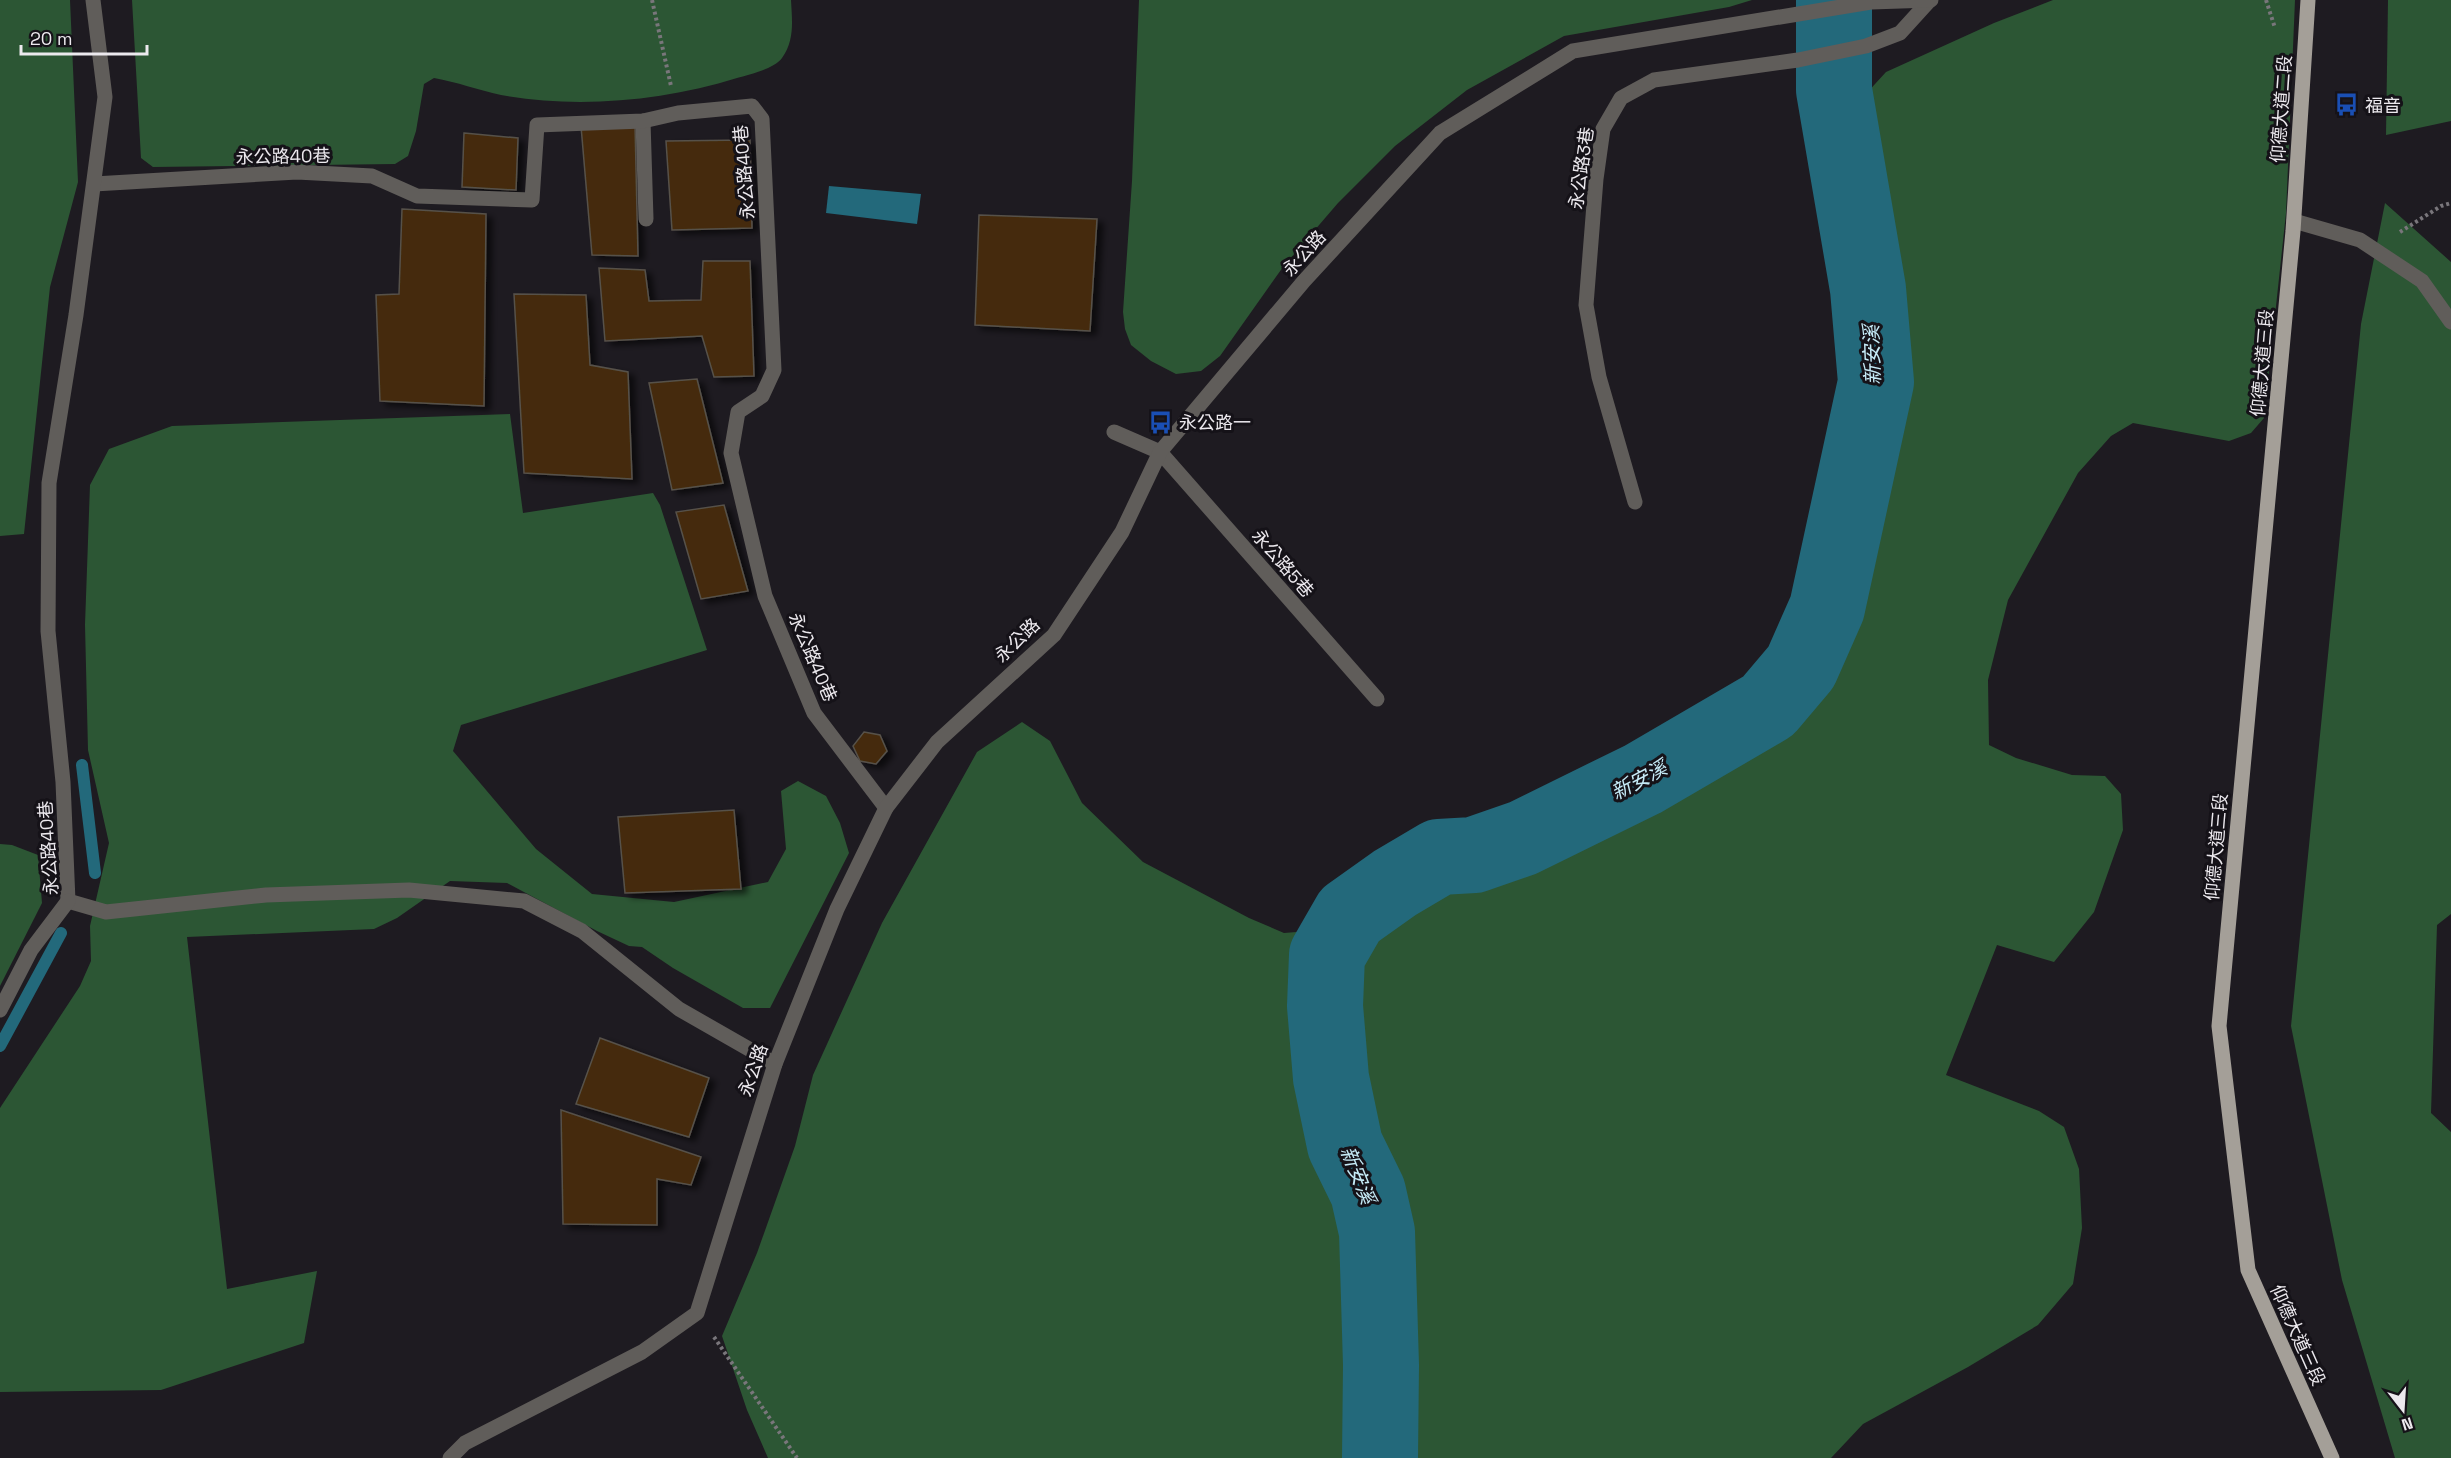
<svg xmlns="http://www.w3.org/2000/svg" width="2451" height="1458" font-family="'Space Grotesk','Noto Sans TC',sans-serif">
<defs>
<filter id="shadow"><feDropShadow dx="6" dy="4" stdDeviation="3" flood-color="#0009"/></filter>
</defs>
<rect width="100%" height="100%" fill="#1e1b21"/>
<g fill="#2c5634">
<path d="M 0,0 L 70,0 L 78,182 L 50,287 L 24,534 L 0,536 Z"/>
<path d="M 132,0 L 791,0 C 792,20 795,40 782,58 C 774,69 750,74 737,78 C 663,101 577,109 501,95 C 478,90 457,82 434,78 L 424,84 L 416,131 L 408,156 L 395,164 L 153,167 L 141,158 Z"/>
<path d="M 1139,0 L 1752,0 L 1729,7 L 1564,36 L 1467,90 L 1395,146 L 1338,203 L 1283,267 L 1220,356 L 1201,371 L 1176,374 L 1151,361 L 1131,345 L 1125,329 L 1123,312 L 1132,181 Z"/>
<path d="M 2053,0 L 2295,0 L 2286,213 L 2264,418 L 2251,433 L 2229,441 L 2133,423 L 2111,436 L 2078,473 L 2008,600 L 1988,680 L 1989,745 L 2016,758 L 2072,775 L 2105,776 L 2121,794 L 2123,830 L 2094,912 L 2054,962 L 1997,945 L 1946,1075 L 2039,1111 L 2064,1127 L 2079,1169 L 2082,1228 L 2073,1284 L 2038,1325 L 1968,1367 L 1863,1424 L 1831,1458 L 768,1458 L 747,1410 L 722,1336 L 757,1253 L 795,1146 L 813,1075 L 882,923 L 977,752 L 1022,722 L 1050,741 L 1082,803 L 1143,862 L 1249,918 L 1284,933 L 1382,925 L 1440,886 L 1531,858 L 1656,792 L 1765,728 L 1821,680 L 1851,587 L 1886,432 L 1898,342 L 1876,246 L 1860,118 L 1864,96 L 1886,72 L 1994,23 Z"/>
<path d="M 2388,0 L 2451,0 L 2451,121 L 2386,135 Z"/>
<path d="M 2385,203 L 2451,262 L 2451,914 L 2437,925 L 2431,1113 L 2451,1132 L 2451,1458 L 2395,1458 L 2342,1280 L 2291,1026 L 2361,324 Z"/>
<path d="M 510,414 L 523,513 L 653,493 L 660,505 L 707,650 L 461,725 L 453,751 L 536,849 L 592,894 L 674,902 L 768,882 L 786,849 L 781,791 L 798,781 L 826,796 L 840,823 L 849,853 L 770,1008 L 743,1008 L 673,968 L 642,947 L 629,946 L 597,931 L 507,883 L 450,881 L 397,918 L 374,929 L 187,937 L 227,1289 L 317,1271 L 304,1343 L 161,1390 L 0,1392 L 0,1108 L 80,986 L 91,961 L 90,926 L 109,843 L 88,750 L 85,625 L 90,485 L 109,449 L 172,426 Z"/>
<path d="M 0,844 L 12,845 L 38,855 L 42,903 L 0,986 Z"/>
</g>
<path fill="#23697b" d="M 829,186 L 921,194 L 917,224 L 826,213 Z"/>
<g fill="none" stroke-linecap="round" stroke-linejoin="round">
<g stroke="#23697b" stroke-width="12">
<path d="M 82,765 L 95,873"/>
<path d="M 0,1046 L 61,933"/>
</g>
<path stroke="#23697b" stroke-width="76" d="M 1380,1458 L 1381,1365 L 1377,1232 L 1368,1192 L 1345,1145 L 1331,1078 L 1325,1006 L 1327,955 L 1350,915 L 1395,883 L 1439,857 L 1474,855 L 1523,838 L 1643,779 L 1768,706 L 1801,667 L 1827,608 L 1876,382 L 1868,289 L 1834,90 L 1834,0"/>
</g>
<g fill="#442b0a" stroke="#57514a" stroke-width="1.5" filter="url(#shadow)">
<path d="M 635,125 L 638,256 L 592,255 L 581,126 Z"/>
<path d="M 464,133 L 518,138 L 516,190 L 462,187 Z"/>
<path d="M 750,140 L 752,228 L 672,230 L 666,141 Z"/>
<path d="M 402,209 L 486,214 L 484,406 L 380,401 L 376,295 L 399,294 Z"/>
<path d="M 979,215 L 1097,219 L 1090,331 L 975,325 Z"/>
<path d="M 703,261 L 750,261 L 754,376 L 714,377 L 702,336 L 605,341 L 599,268 L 645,270 L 649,301 L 701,300 Z"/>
<path d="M 514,294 L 586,295 L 590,365 L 628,372 L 632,479 L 524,473 Z"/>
<path d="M 697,379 L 723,483 L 672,490 L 649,383 Z"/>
<path d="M 724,505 L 748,591 L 701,599 L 676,512 Z"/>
<path d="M 864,732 L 880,735 L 887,751 L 876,764 L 860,761 L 853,746 Z"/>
<path d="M 734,810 L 741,889 L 625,893 L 618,817 Z"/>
<path d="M 600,1038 L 709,1078 L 689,1137 L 576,1104 Z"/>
<path d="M 561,1110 L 701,1157 L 691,1185 L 657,1179 L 657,1225 L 563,1224 Z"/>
</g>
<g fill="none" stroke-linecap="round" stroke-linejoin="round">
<g stroke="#79767b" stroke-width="4" stroke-dasharray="3 3" stroke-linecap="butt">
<path d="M 652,0 L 671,86"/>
<path d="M 2266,0 L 2275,28"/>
<path d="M 2400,232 L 2441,206 L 2451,203"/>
<path d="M 714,1337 L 797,1458"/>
</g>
<g stroke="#605d5a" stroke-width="15">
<path d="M 643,121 L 646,219"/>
<path d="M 94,184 L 297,172 L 372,176 L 417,196 L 532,200 L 537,125 L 643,121 L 678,113 L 752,106 L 762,119 L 774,370 L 762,396 L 738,412 L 731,453 L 765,596 L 814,713 L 886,808"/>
<path d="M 2294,221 L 2360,240 L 2422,281 L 2451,322"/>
</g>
<g stroke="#605d5a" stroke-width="15">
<path d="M 93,0 L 105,97 L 76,315 L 49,483 L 48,631 L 63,782 L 68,901 L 106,912 L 266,895 L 409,890 L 524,901 L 582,931 L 679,1009 L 775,1064"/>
<path d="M 1114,432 L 1160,452 L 1377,699"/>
<path d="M 1635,502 L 1599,377 L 1586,305 L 1596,179 L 1603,129 L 1621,98 L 1654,80 L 1798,60 L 1866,46 L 1900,33 L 1930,0"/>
<path d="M 0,1010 L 31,950 L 68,901"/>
<path d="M 450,1458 L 465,1443 L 642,1352 L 697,1313 L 775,1064 L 837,909 L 886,808 L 937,742 L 1054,635 L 1122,532 L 1160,452 L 1304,281 L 1440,133 L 1573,51 L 1871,2 L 1931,0"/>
</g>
<path stroke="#a49f98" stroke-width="15" d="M 2308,0 L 2293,231 L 2219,1026 L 2248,1270 L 2332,1458"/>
</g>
<defs>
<symbol id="bus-bare" viewBox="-9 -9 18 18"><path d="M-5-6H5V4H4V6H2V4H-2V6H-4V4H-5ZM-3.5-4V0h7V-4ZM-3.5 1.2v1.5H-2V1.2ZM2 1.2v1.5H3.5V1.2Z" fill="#1a4fb4" stroke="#151218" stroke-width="2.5" paint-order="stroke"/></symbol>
</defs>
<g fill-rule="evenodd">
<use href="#bus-bare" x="2330" y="88" width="33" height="33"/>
<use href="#bus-bare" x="1144" y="406" width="33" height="33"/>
</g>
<g text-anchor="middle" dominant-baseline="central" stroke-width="6" stroke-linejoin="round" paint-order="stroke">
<g font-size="18" fill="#ece9ee" stroke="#151218" text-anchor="start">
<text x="2365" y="105">福音</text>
<text x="1179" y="422">永公路一</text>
</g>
<g font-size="18" fill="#ece9ee" stroke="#151218">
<text transform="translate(2281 109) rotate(-86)">仰德大道二段</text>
<text transform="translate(283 156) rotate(-1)">永公路40巷</text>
<text transform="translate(1581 168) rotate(-82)">永公路3巷</text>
<text transform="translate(744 172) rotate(-95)">永公路40巷</text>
<text transform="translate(1304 253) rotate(-48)">永公路</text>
<text transform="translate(2262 363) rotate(-85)">仰德大道三段</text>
<text transform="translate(1283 563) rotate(49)">永公路5巷</text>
<text transform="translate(1017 640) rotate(-44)">永公路</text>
<text transform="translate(813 657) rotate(67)">永公路40巷</text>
<text transform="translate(2216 847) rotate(-85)">仰德大道三段</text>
<text transform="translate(48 848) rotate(-94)">永公路40巷</text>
<text transform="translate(753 1070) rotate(-71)">永公路</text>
<text transform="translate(2298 1335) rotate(66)">仰德大道三段</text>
</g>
<g font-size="20" font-style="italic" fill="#c6ebf7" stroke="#151218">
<text transform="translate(1872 355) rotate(-92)">新安溪</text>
<text transform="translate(1639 780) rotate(-28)">新安溪</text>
<text transform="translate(1358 1175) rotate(68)">新安溪</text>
</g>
</g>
<g transform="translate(2403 1410) rotate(163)" stroke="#151218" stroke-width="4.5" paint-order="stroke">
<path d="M0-4.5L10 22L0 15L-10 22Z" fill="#ece9ee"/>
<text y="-9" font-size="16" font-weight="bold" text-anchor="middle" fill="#ece9ee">N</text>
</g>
<path d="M21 45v9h126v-9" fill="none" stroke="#ece9ee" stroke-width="3"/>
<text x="30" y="45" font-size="18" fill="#ece9ee" stroke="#151218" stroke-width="4.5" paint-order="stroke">20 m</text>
</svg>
